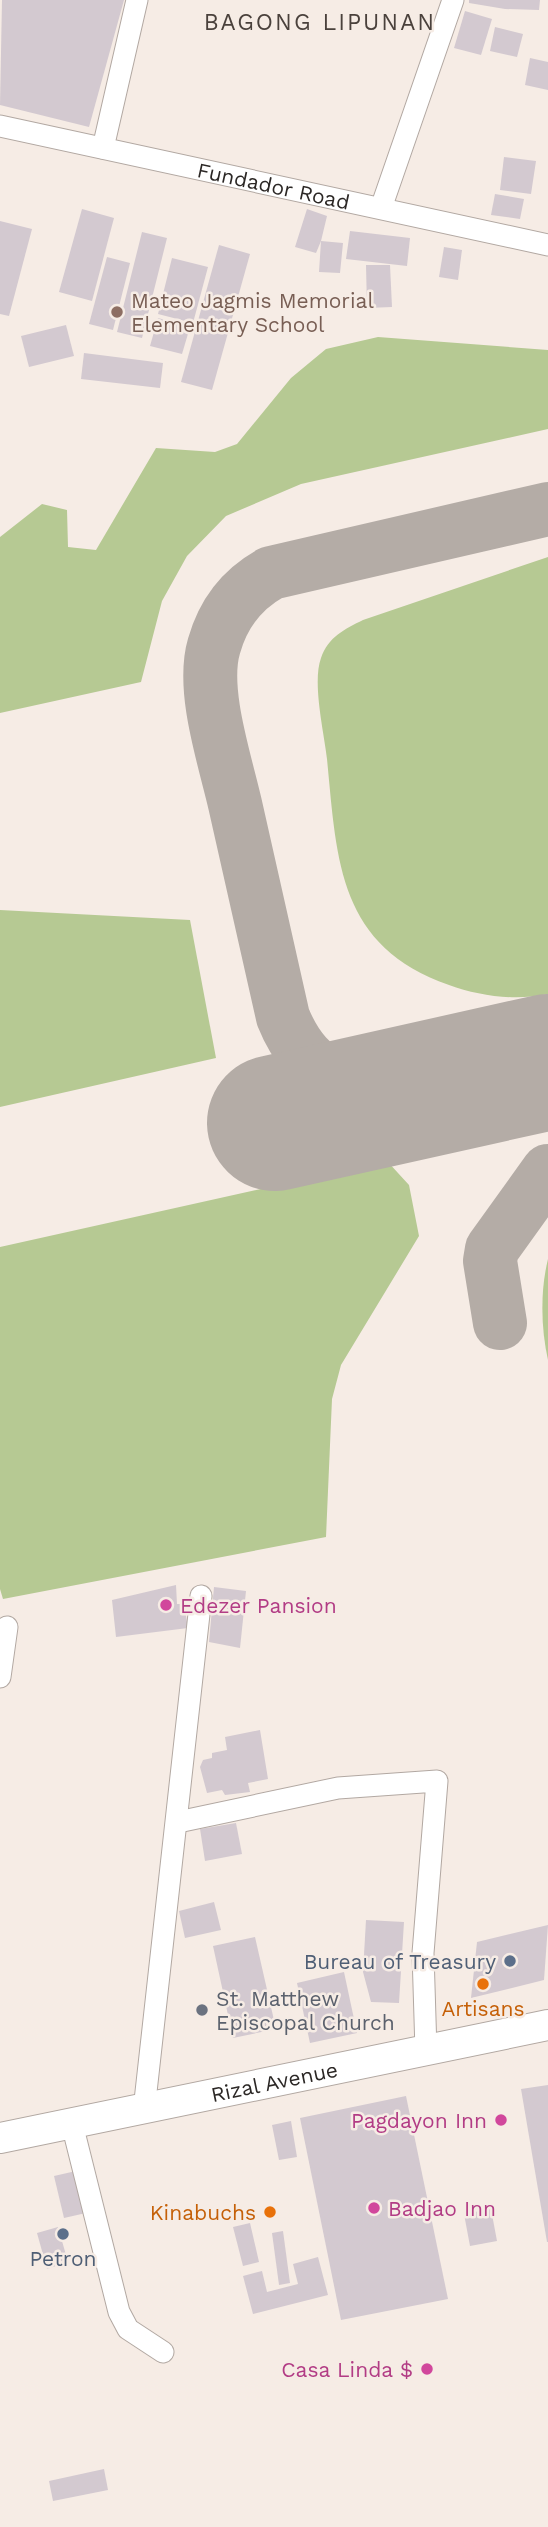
<svg xmlns="http://www.w3.org/2000/svg" width="548" height="2527" font-family="'Work Sans',sans-serif">
<rect width="100%" height="100%" fill="#f6ece5"/>
<g fill="#b6c993">
<path d="M 378,337 L 548,350 L 548,429 L 301,484 L 226,516 L 187,556 L 162,601 L 141,682 L 0,713 L 0,537 L 42,504 L 67,510 L 68,547 L 96,550 L 156,448 L 215,452 L 237,444 L 291,378 L 326,349 Z"/>
<path d="M 548,557 L 548,994 C 515,1001 479,996 449,985 C 338,946 337,861 327,759 C 324,732 312,683 321,658 C 328,637 345,629 363,620 Z"/>
<path d="M 0,910 L 190,920 L 216,1058 L 0,1107 Z"/>
<path d="M 387,1161 L 409,1185 L 419,1236 L 341,1365 L 332,1399 L 326,1537 L 3,1599 L 0,1589 L 0,1247 Z"/>
<path d="M 548,1259 L 548,1360 C 541,1329 540,1291 548,1259 Z"/>
</g>
<g fill="none" stroke-linecap="round" stroke-linejoin="round">
<g stroke="#b4aca6" stroke-width="54">
<path d="M 417,1091 C 354,1088 309,1082 283,1017 C 267,946 251,875 235,804 C 225,760 201,690 214,646 C 223,614 242,589 271,573 L 548,509"/>
<path d="M 500,1323 L 490,1261 L 492,1249 L 548,1171"/>
</g>
<path stroke="#b4aca6" stroke-width="136" d="M 275,1123 L 548,1062"/>
</g>
<g fill="#d3c9d0">
<path d="M 2,0 L 124,0 L 89,127 L 0,105 Z"/>
<path d="M 469,0 L 540,0 L 539,10 L 505,9 L 469,3 Z"/>
<path d="M 465,11 L 492,19 L 481,55 L 454,48 Z"/>
<path d="M 495,27 L 523,34 L 517,57 L 490,51 Z"/>
<path d="M 530,58 L 548,62 L 548,90 L 525,85 Z"/>
<path d="M 504,157 L 536,161 L 531,194 L 500,190 Z"/>
<path d="M 495,194 L 524,199 L 520,219 L 491,215 Z"/>
<path d="M 82,209 L 114,218 L 92,301 L 59,292 Z"/>
<path d="M 307,209 L 327,216 L 321,241 L 343,243 L 340,273 L 319,272 L 321,241 L 316,253 L 295,247 Z"/>
<path d="M 0,221 L 32,229 L 9,316 L 0,314 Z"/>
<path d="M 350,231 L 410,238 L 407,266 L 346,259 Z"/>
<path d="M 142,232 L 167,238 L 142,338 L 117,332 Z"/>
<path d="M 219,245 L 250,254 L 212,390 L 181,382 Z"/>
<path d="M 444,247 L 462,250 L 458,280 L 439,277 Z"/>
<path d="M 107,257 L 130,263 L 113,330 L 89,324 Z"/>
<path d="M 172,258 L 208,267 L 193,323 L 158,314 Z"/>
<path d="M 366,265 L 390,265 L 392,307 L 367,308 Z"/>
<path d="M 158,318 L 190,327 L 182,354 L 150,346 Z"/>
<path d="M 66,325 L 74,356 L 29,367 L 21,336 Z"/>
<path d="M 84,353 L 163,363 L 160,388 L 81,379 Z"/>
<path d="M 176,1585 L 177,1604 L 184,1604 L 188,1628 L 116,1637 L 112,1600 Z"/>
<path d="M 214,1587 L 246,1591 L 240,1648 L 209,1642 Z"/>
<path d="M 260,1730 L 268,1779 L 248,1783 L 250,1792 L 225,1795 L 222,1790 L 207,1793 L 200,1767 L 203,1760 L 212,1758 L 212,1753 L 227,1750 L 225,1737 Z"/>
<path d="M 236,1823 L 242,1854 L 205,1861 L 200,1829 Z"/>
<path d="M 214,1902 L 221,1930 L 185,1938 L 179,1911 Z"/>
<path d="M 366,1920 L 404,1922 L 399,2003 L 371,2002 L 363,1972 Z"/>
<path d="M 548,1925 L 544,1980 L 471,1998 L 477,1942 Z"/>
<path d="M 255,1937 L 276,2029 L 233,2038 L 213,1946 Z"/>
<path d="M 344,1972 L 357,2033 L 310,2043 L 297,1983 Z"/>
<path d="M 548,2085 L 548,2242 L 547,2242 L 521,2089 Z"/>
<path d="M 406,2096 L 448,2299 L 341,2320 L 300,2118 Z"/>
<path d="M 291,2121 L 297,2157 L 279,2160 L 272,2125 Z"/>
<path d="M 76,2171 L 86,2213 L 64,2218 L 54,2176 Z"/>
<path d="M 491,2209 L 497,2241 L 470,2246 L 464,2214 Z"/>
<path d="M 250,2223 L 259,2262 L 243,2266 L 233,2227 Z"/>
<path d="M 58,2227 L 68,2262 L 47,2269 L 37,2233 Z"/>
<path d="M 283,2231 L 290,2283 L 279,2285 L 272,2233 Z"/>
<path d="M 318,2257 L 328,2295 L 253,2314 L 243,2276 L 262,2271 L 267,2292 L 298,2284 L 293,2264 Z"/>
<path d="M 104,2469 L 108,2490 L 53,2501 L 49,2481 Z"/>
</g>
<g fill="none" stroke-linecap="round" stroke-linejoin="round">
<defs>
<g id="street">
<path id="s1" d="M 0,126 L 548,245"/>
<path d="M 103,148 L 137,0"/>
<path d="M 381,208 L 453,0"/>
<path d="M 0,1677 L 7,1627"/>
<path d="M 178,1822 L 338,1788 L 437,1781 L 423,1953 L 426,2051"/>
<path d="M 144,2110 L 201,1596"/>
<path d="M 72,2124 L 119,2312 L 128,2329 L 163,2352"/>
</g>
<g id="secondary">
<path id="s2" d="M 0,2138 L 548,2025"/>
</g>
</defs>
<use href="#street" stroke="#b2a8a2" stroke-width="23"/>
<use href="#secondary" stroke="#b2a8a2" stroke-width="32"/>
<use href="#street" stroke="#fff" stroke-width="21"/>
<use href="#secondary" stroke="#fff" stroke-width="30"/>
</g>
<circle fill="#8d6e63" stroke="#f6ece5" stroke-width="2.5" cx="117" cy="312" r="7"/>
<g fill="#d1479c" stroke="#f6ece5" stroke-width="2.5">
<circle cx="166" cy="1605" r="7"/>
<circle cx="501" cy="2120" r="7"/>
<circle cx="374" cy="2208" r="7"/>
<circle cx="427" cy="2369" r="7"/>
</g>
<g fill="#5c6f8a" stroke="#f6ece5" stroke-width="2.5">
<circle cx="510" cy="1961" r="7"/>
<circle cx="63" cy="2234" r="7"/>
</g>
<g fill="#e8710a" stroke="#f6ece5" stroke-width="2.5">
<circle cx="483" cy="1984" r="7"/>
<circle cx="270" cy="2212" r="7"/>
</g>
<circle fill="#6b7280" stroke="#f6ece5" stroke-width="2.5" cx="202" cy="2010" r="7"/>
<g text-anchor="middle" dominant-baseline="central" stroke-width="5" stroke-linejoin="round" paint-order="stroke">
<g font-size="21" fill="#2b2725" stroke="#f6ece5">
<text stroke="none"><textPath href="#s1" startOffset="280">Fundador Road</textPath></text>
<text stroke="none"><textPath href="#s2" startOffset="280">Rizal Avenue</textPath></text>
</g>
<g font-size="21" fill="#785e54" stroke="#f6ece5" text-anchor="start">
<text x="131" y="300">Mateo Jagmis Memorial<tspan x="131" dy="24">Elementary School</tspan></text>
</g>
<g font-size="21" fill="#b23c85" stroke="#f6ece5" text-anchor="start">
<text x="180" y="1605">Edezer Pansion</text>
<text x="487" y="2120" text-anchor="end">Pagdayon Inn</text>
<text x="388" y="2208">Badjao Inn</text>
<text x="413" y="2369" text-anchor="end">Casa Linda $</text>
</g>
<g font-size="21" fill="#4e5e75" stroke="#f6ece5" text-anchor="end">
<text x="496" y="1961">Bureau of Treasury</text>
<text x="63" y="2258" text-anchor="middle">Petron</text>
</g>
<g font-size="21" fill="#5b616d" stroke="#f6ece5" text-anchor="start">
<text x="216" y="1998">St. Matthew<tspan x="216" dy="24">Episcopal Church</tspan></text>
</g>
<g font-size="21" fill="#c56008" stroke="#f6ece5">
<text x="483" y="2008">Artisans</text>
<text x="256" y="2212" text-anchor="end">Kinabuchs</text>
</g>
<g font-size="23" letter-spacing="2" fill="#4a413c" stroke="#f6ece5">
<text x="320" y="22">BAGONG LIPUNAN</text>
</g>
</g>
</svg>
